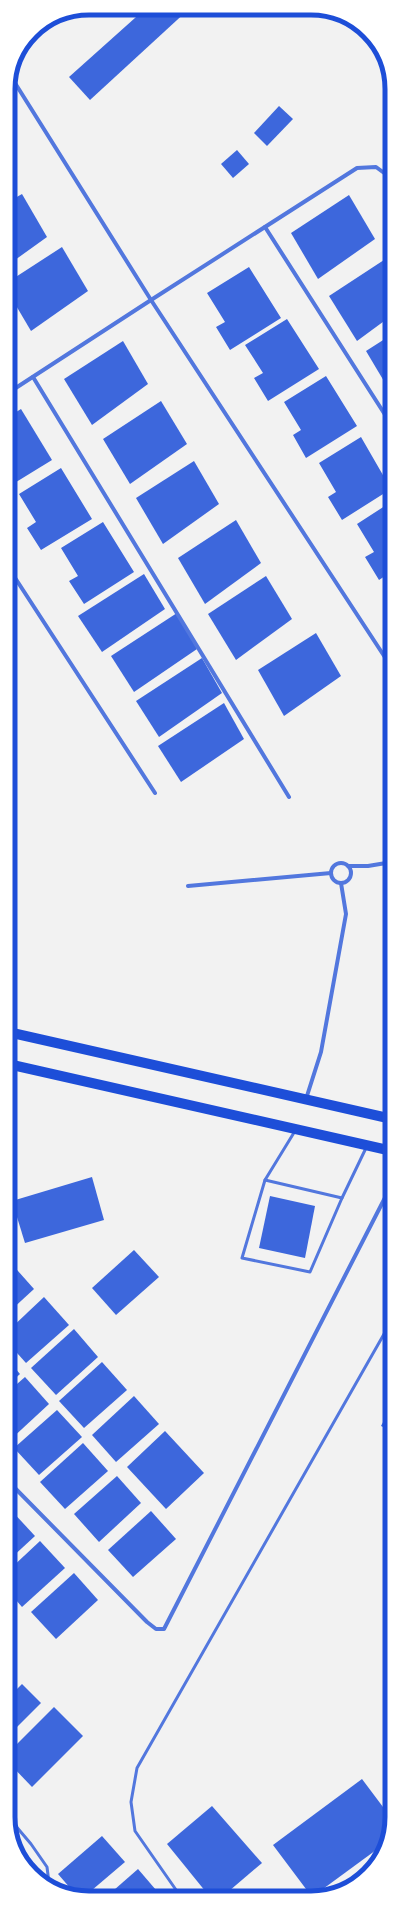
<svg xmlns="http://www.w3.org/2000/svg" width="400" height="1906" font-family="Merriweather,serif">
<rect width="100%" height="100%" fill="#f2f2f2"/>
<g fill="#3d67dc">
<path d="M 145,9 L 189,9 L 90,100 L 69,77 Z"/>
<path d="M 279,106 L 293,119 L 267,146 L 254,133 Z"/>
<path d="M 237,150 L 249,164 L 233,178 L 221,164 Z"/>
<path d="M 8,165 L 15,177 L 8,182 Z"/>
<path d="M 22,194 L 47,237 L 8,265 L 8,202 Z"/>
<path d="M 349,195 L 375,239 L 318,279 L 291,233 Z"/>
<path d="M 62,247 L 88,291 L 31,331 L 8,292 L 8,282 Z"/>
<path d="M 387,258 L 391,265 L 391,316 L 357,341 L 329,296 Z"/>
<path d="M 249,267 L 281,318 L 230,350 L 216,327 L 225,322 L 207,293 Z"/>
<path d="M 287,319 L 319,369 L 268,401 L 254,378 L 263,373 L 245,345 Z"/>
<path d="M 391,335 L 391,393 L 366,351 Z"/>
<path d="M 123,341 L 148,384 L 92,425 L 64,379 Z"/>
<path d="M 326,376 L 357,426 L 306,458 L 293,435 L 301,430 L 284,402 Z"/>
<path d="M 161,401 L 187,444 L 130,484 L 103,439 Z"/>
<path d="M 21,409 L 52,460 L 8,487 L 8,417 Z"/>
<path d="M 361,437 L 391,489 L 342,520 L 328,497 L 336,492 L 319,463 Z"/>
<path d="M 194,461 L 219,504 L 163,544 L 136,498 Z"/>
<path d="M 61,468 L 92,519 L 41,550 L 27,528 L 36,522 L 19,494 Z"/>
<path d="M 391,502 L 391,572 L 379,580 L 365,557 L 374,552 L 357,524 Z"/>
<path d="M 236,520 L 261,563 L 205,604 L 178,558 Z"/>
<path d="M 103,522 L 134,572 L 84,604 L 69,581 L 78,576 L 61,548 Z"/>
<path d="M 144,574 L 165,609 L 102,652 L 78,616 Z"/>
<path d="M 266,576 L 292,619 L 236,660 L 208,614 Z"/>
<path d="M 177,613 L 197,649 L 134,692 L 111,656 Z"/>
<path d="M 316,633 L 341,676 L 284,716 L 258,670 Z"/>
<path d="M 202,658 L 222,693 L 159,737 L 136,701 Z"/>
<path d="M 224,703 L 244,739 L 181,782 L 158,746 Z"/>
<path d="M 92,1177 L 104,1220 L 25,1243 L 12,1201 Z"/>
<path d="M 270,1196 L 315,1206 L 305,1258 L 259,1248 Z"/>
<path d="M 134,1250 L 159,1277 L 116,1315 L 92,1288 Z"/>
<path d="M 10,1262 L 34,1289 L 9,1312 L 9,1263 Z"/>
<path d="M 44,1297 L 69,1325 L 26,1363 L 9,1344 L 9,1330 Z"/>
<path d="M 74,1329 L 98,1357 L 56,1395 L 31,1368 Z"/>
<path d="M 9,1361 L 20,1374 L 9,1384 Z"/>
<path d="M 102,1362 L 127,1390 L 84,1428 L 59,1401 Z"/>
<path d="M 25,1377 L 49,1404 L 9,1441 L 9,1391 Z"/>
<path d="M 134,1396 L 159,1424 L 116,1462 L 92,1435 Z"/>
<path d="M 392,1405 L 392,1431 L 381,1426 Z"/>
<path d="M 57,1410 L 82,1437 L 39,1475 L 14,1448 Z"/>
<path d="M 165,1431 L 204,1473 L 166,1509 L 127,1467 Z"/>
<path d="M 83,1443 L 108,1471 L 65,1509 L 40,1482 Z"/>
<path d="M 117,1476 L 141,1503 L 99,1542 L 74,1514 Z"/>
<path d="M 10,1509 L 35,1536 L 9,1560 L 9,1510 Z"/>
<path d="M 151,1511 L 176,1539 L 133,1577 L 108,1550 Z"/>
<path d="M 40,1541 L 65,1568 L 22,1607 L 9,1592 L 9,1570 Z"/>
<path d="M 74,1573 L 98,1600 L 56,1639 L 31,1612 Z"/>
<path d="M 22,1684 L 41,1703 L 9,1735 L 9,1697 Z"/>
<path d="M 54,1707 L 83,1736 L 32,1787 L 9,1763 L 9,1752 Z"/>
<path d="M 362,1779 L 392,1819 L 387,1842 L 312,1897 L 273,1845 Z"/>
<path d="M 212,1806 L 262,1863 L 222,1897 L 210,1897 L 167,1844 Z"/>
<path d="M 102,1836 L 125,1862 L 85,1896 L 77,1896 L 58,1874 Z"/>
<path d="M 138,1869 L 162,1897 L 106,1897 Z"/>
<path d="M 372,1869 L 368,1874 L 363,1877 L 362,1875 Z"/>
</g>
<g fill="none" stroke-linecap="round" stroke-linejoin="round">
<path stroke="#1d4ed8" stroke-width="2.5" d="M 392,1491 C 388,1503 383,1515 392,1525"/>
<g stroke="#5277de" stroke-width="3">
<path d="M 295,1131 L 265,1180 L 242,1258 L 310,1272 L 342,1198 L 366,1148"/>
<path d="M 265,1180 L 342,1198"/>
<path d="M 9,1818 L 31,1844 L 47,1867 L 49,1883"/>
<path d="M 181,1897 L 135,1831 L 131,1802 L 137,1768 L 392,1320"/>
</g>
<g stroke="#5277de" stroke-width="4">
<path d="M 275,10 L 277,13"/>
<path d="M 10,75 L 151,300 L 392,668"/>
<path d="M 265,227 L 391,424"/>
<path d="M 33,377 L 289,797"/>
<path d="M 8,393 L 151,300 L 357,168 L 376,167 L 391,178"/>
<path d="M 8,567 L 155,793"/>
<circle cx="341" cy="873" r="10"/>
<path d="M 348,866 L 368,866 L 392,862"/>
<path d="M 188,886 L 331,873"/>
<path d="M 306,1099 L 321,1052 L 346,914 L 341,883"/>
<path d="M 9,1482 L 147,1622 L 156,1629 L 164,1629 L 392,1184"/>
</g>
<g stroke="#1d4ed8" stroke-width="10">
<path d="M 8,1032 L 392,1119"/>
<path d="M 8,1064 L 392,1151"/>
</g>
</g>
<path d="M0 0H400V1906H0ZM89 15H311A74 74 0 0 1 385 89V1817A74 74 0 0 1 311 1891H89A74 74 0 0 1 15 1817V89A74 74 0 0 1 89 15Z" fill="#fff" fill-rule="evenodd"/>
<path fill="none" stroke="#1d4ed8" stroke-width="5" d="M89 15H311A74 74 0 0 1 385 89V1817A74 74 0 0 1 311 1891H89A74 74 0 0 1 15 1817V89A74 74 0 0 1 89 15Z"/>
</svg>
